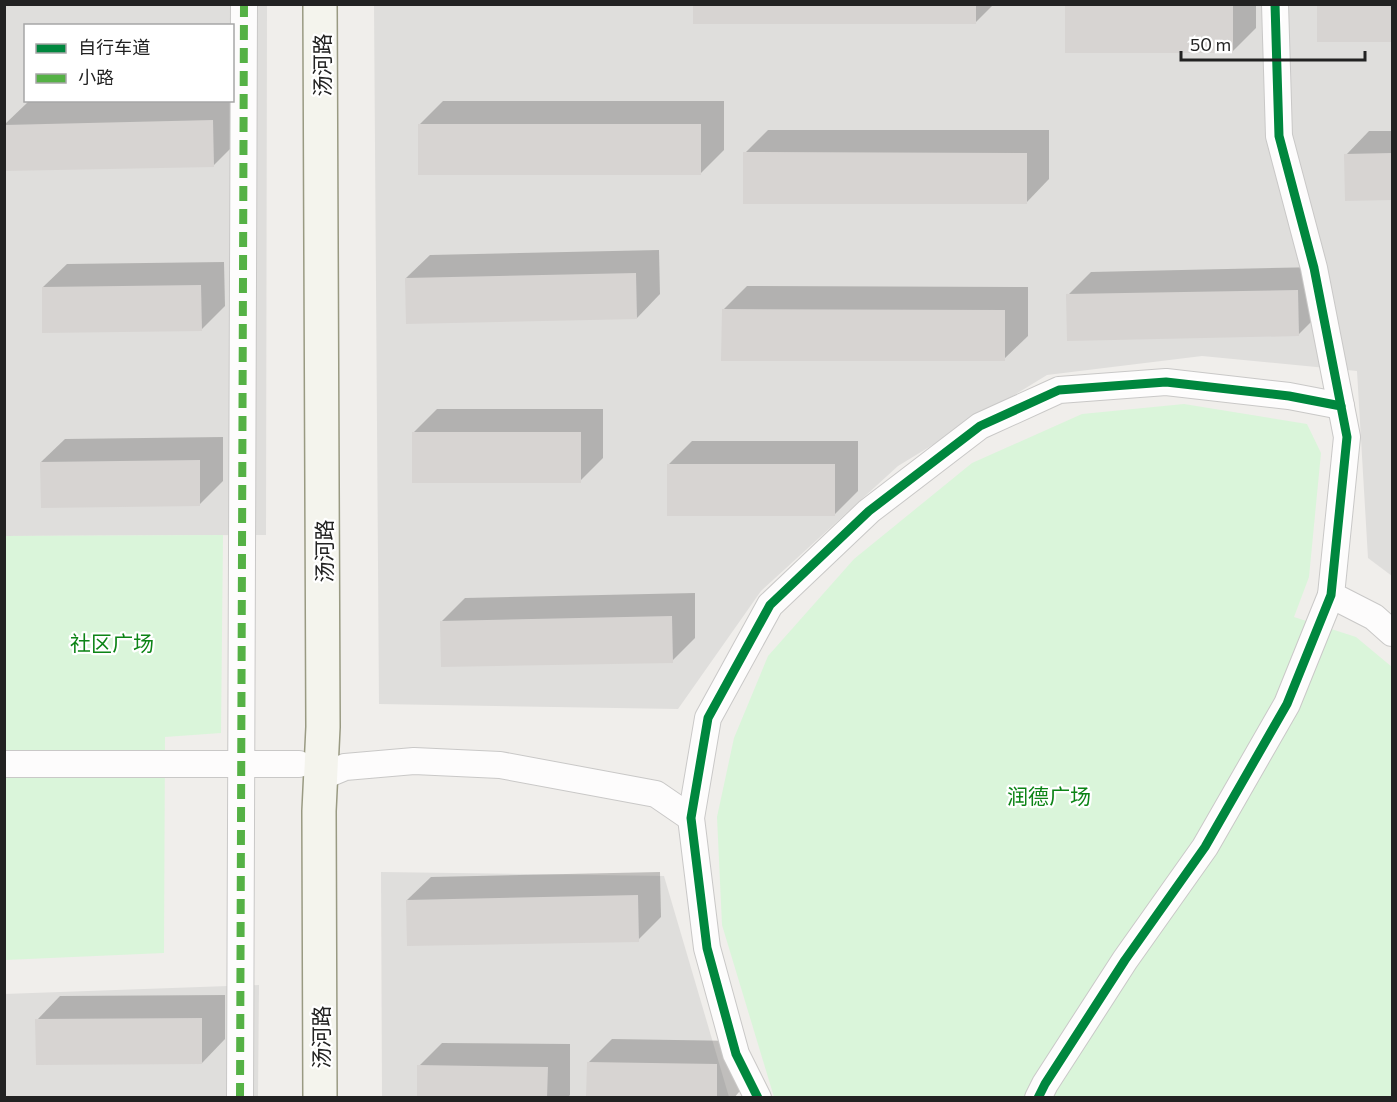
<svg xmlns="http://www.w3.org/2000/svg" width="1397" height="1102" font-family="Commissioner,'Noto Sans SC',sans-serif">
<rect width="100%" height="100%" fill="#f0eeeb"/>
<g fill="#dfdedc" fill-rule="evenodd">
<path d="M 4,5 L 267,5 L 266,535 L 5,536 ZM 26,26 L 232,26 L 232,100 L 26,100 Z"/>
<path d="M 374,5 L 1392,5 L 1392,576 L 1368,558 L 1357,371 L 1202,356 L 1047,375 L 898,466 L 761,591 L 678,709 L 379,704 Z"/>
<path d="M 381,872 L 664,876 L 729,1097 L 382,1097 Z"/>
<path d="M 259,985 L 258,1097 L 5,1097 L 4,994 Z"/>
</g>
<g fill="#daf5da">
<path d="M 1184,404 L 1307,424 L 1321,453 L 1309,577 L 1294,617 L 1356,637 L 1392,667 L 1392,1097 L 774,1097 L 722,925 L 717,817 L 734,738 L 768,656 L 854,559 L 972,463 L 1082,414 Z"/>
<path d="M 223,535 L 221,733 L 165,737 L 164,953 L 5,960 L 4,536 Z"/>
</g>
<g fill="#0003">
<path d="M 694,4 L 994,4 L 975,23 Z"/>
<path d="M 1066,4 L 1256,4 L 1256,28 L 1233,51 Z"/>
<path d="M 88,100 L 232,100 L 237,142 L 213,166 L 5,170 L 4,125 L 28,102 Z"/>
<path d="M 443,101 L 724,101 L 724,150 L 700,174 L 420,124 Z"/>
<path d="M 768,130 L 1049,130 L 1049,179 L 1026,203 L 745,153 Z"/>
<path d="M 1369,131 L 1392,131 L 1392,198 L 1347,199 L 1346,155 Z"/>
<path d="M 659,250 L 660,294 L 637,318 L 406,278 L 430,255 Z"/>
<path d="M 224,262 L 225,306 L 201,330 L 43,287 L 67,264 Z"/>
<path d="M 1321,267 L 1322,311 L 1298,335 L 1068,295 L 1091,272 Z"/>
<path d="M 747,286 L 1028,287 L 1028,336 L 1004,359 L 723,310 Z"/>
<path d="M 437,409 L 603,409 L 603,458 L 580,481 L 414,432 Z"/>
<path d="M 223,437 L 223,481 L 199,505 L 41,462 L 65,439 Z"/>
<path d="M 692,441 L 858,441 L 858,491 L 835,514 L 668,465 Z"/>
<path d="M 695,593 L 695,638 L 672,661 L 442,621 L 465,598 Z"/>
<path d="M 660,872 L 661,917 L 638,940 L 407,900 L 431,877 Z"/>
<path d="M 225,995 L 225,1039 L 202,1063 L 37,1020 L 60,996 Z"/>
<path d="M 612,1039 L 740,1041 L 739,1092 L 734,1098 L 588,1098 L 588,1063 Z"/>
<path d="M 442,1043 L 570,1044 L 570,1095 L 567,1098 L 418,1098 L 419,1066 Z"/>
</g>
<g fill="#d7d4d2">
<rect x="693" y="4" width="283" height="20"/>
<rect x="1065" y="4" width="168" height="49"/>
<rect x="1317" y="4" width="75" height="38"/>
<path d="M 213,120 L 214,167 L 4,171 L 4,125 Z"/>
<rect x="418" y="124" width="283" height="51"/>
<path d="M 743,152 L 1027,153 L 1027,204 L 743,204 Z"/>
<path d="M 1392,153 L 1392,200 L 1345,201 L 1344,154 Z"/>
<path d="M 636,273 L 637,319 L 406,324 L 405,278 Z"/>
<path d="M 201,285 L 202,331 L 42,333 L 42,287 Z"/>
<path d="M 1298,290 L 1299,336 L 1067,341 L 1066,294 Z"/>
<path d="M 722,309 L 1005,310 L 1005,361 L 721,361 Z"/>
<rect x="412" y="432" width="169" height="51"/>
<path d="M 200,460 L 200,506 L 41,508 L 40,462 Z"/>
<rect x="667" y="464" width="168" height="52"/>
<path d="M 672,616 L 673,663 L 441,667 L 440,621 Z"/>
<path d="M 638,895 L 639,942 L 407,946 L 406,900 Z"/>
<path d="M 202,1018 L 202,1064 L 36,1065 L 35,1019 Z"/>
<path d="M 587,1062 L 717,1064 L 717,1098 L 586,1098 Z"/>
<path d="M 417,1065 L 548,1067 L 547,1098 L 417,1098 Z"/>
</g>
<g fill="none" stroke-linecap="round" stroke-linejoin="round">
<defs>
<g id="street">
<path d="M 1331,595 L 1374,617 L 1392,633"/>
<path d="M 4,764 L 299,764"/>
<path d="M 321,777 L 345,767 L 414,761 L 500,765 L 656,794 L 691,818"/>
<path d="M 240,1098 L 244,4"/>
<path d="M 758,1098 L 736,1054 L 707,948 L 691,818 L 708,718 L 770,605 L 869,511 L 980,426 L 1059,390 L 1166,382 L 1289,396 L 1341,406"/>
<path d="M 1038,1098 L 1045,1084 L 1125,960 L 1205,847 L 1287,704 L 1331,595 L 1347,437 L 1314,268 L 1279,136 L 1275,4"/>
</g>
<path id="secondary" d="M 320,1098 L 319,811 L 323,727 L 320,4"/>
</defs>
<use href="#street" stroke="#c9c8c7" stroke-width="28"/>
<use href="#secondary" stroke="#999a82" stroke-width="36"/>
<use href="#street" stroke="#fdfcfc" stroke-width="26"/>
<use href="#secondary" stroke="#f4f4ed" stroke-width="33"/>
<path stroke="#55b145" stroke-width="8" stroke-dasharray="15 8" stroke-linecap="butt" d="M 240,1098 L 244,4"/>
<defs>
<g id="cycleway">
<path d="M 758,1098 L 736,1054 L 707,948 L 691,818 L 708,718 L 770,605 L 869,511 L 980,426 L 1059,390 L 1166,382 L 1289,396 L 1341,406"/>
<path d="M 1038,1098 L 1045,1084 L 1125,960 L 1205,847 L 1287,704 L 1331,595 L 1347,437 L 1314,268 L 1279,136 L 1275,4"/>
</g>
</defs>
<use href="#cycleway" stroke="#fff" stroke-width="13"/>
<use href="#cycleway" stroke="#00873e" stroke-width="9"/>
</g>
<g text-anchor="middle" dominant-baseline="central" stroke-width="4.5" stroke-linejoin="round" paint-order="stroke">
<g font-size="21" fill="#222" stroke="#fff">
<text transform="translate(321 65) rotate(-90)">汤河路</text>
<text transform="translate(323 551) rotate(-90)">汤河路</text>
<text transform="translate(320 1037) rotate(-90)">汤河路</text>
</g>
<g font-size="21" fill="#0c8416" stroke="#fff">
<text x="112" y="642">社区广场</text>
<text x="1049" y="795">润德广场</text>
</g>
</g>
<rect width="1397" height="1102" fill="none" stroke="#222222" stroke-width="12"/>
<rect x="24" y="24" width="210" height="78" fill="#ffffff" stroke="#a7a7a7" stroke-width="1.5"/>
<rect x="36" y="44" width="30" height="9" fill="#00873e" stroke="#a7a7a7" stroke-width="1.5"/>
<text x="78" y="54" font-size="18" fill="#222222">自行车道</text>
<rect x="36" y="74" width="30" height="9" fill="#55b145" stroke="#a7a7a7" stroke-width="1.5"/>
<text x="78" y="84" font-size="18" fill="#222222">小路</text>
<path d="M1181 51v9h184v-9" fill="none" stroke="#222222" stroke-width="3"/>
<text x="1190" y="51" font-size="18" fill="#222222" stroke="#ffffff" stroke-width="4.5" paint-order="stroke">50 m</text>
</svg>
